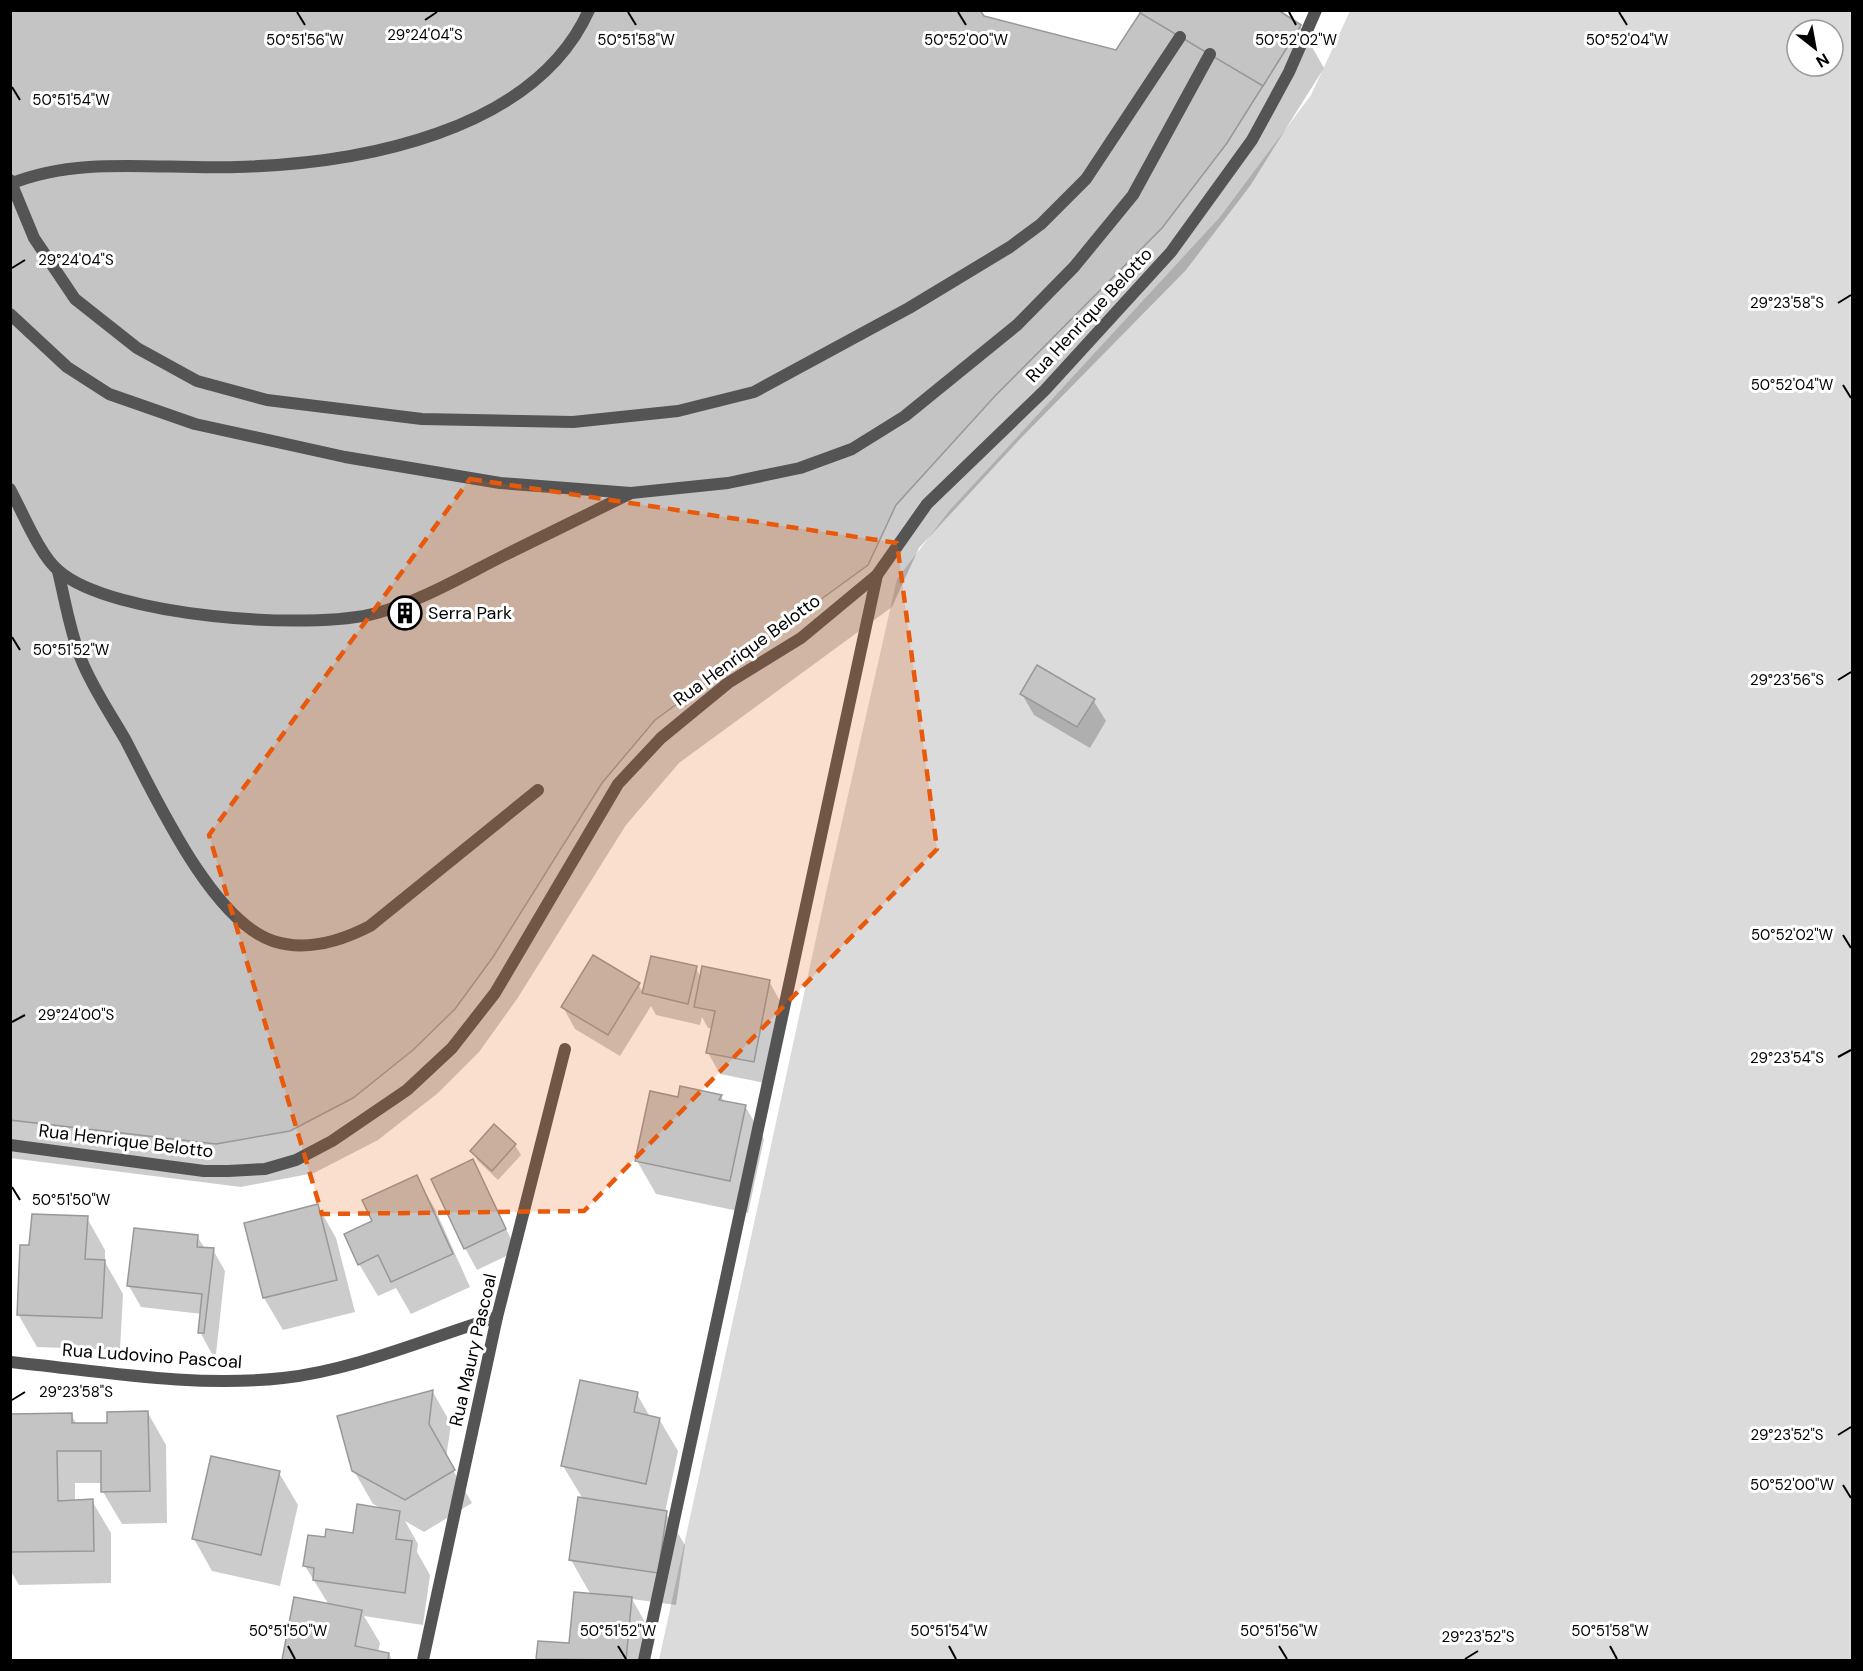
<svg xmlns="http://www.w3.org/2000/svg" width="1863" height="1671" font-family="'DM Sans',sans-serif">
<rect width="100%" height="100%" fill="#fff"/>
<path fill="#dbdbdb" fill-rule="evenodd" d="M 1350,11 L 1852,11 L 1852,1660 L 659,1660 L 827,888 L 897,579 L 949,511 L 1220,217 L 1311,95 ZM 1797,30 L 1833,30 L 1833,66 L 1797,66 Z"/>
<g fill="#0003">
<path d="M 10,10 L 983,18 L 1116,52 L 1300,26 L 1324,68 L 1250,186 L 1186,270 L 1020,439 L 919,548 L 892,607 L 679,763 L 626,825 L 517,999 L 479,1052 L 438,1093 L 378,1140 L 314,1173 L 241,1187 L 10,1158 Z"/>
<path d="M 1022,694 L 1093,700 L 1106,721 L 1090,748 L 1034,715 Z"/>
<path d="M 696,968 L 701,978 L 769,981 L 781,1003 L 765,1083 L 720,1074 L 708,1053 L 713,1029 L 708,1028 L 702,1017 L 700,1025 L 656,1015 L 651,1006 L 620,1056 L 575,1029 L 563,1007 L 638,984 L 643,993 Z"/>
<path d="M 721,1096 L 724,1102 L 745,1106 L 764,1139 L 748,1213 L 656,1194 L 637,1161 L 679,1098 Z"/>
<path d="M 515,1145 L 521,1155 L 498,1180 L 478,1161 L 472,1151 Z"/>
<path d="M 472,1161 L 517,1251 L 477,1270 L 465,1248 Z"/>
<path d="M 416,1177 L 435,1209 L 470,1287 L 411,1314 L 396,1288 L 378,1296 L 359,1264 L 374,1222 Z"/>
<path d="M 318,1206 L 336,1238 L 355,1312 L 283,1330 L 264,1298 L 246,1224 Z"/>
<path d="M 87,1218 L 105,1250 L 105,1262 L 123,1294 L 120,1350 L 37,1347 L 18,1314 L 31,1247 Z"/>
<path d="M 197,1236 L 205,1249 L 213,1250 L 225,1271 L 216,1354 L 212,1354 L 200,1332 L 202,1314 L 141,1307 L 129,1286 Z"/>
<path d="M 433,1392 L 451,1424 L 446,1458 L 472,1503 L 424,1532 L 405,1521 L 418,1544 L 417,1552 L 430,1575 L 423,1625 L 364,1616 L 380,1643 L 378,1652 L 389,1654 L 392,1660 L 283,1660 L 296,1598 L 329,1605 L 305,1566 L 327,1539 L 354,1535 L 383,1509 L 373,1504 L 354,1471 Z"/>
<path d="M 637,1394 L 650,1417 L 659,1419 L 678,1451 L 665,1512 L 685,1545 L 676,1605 L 632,1599 L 650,1631 L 647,1660 L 539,1660 L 538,1658 L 571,1645 L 591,1595 L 571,1560 L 583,1499 L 563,1466 Z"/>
<path d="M 148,1413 L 166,1445 L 167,1523 L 122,1524 L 103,1492 L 103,1483 L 75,1483 L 75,1502 L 92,1501 L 111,1533 L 111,1583 L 19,1585 L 10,1570 L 10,1416 L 71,1414 L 77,1425 L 109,1424 Z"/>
<path d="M 279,1473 L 298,1505 L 280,1586 L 212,1571 L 194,1539 Z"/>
</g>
<g fill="#c4c4c4" stroke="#989898" stroke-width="1.5">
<path d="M 10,10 L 980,10 L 984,16 L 1116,50 L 1142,10 L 1278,10 L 1301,25 L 1227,143 L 1162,228 L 995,396 L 896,505 L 868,565 L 655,720 L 602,783 L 493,957 L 455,1009 L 413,1050 L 353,1098 L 290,1131 L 216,1144 L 10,1120 Z"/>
<path d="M 1142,10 L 1278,10 L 1301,25 L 1263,86 L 1140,13 Z"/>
<path d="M 1037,665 L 1095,699 L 1077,727 L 1020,694 Z"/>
<path d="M 593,955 L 640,983 L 608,1035 L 561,1007 Z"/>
<path d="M 651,956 L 697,966 L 688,1004 L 642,993 Z"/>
<path d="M 702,966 L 770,980 L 754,1062 L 706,1053 L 715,1011 L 694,1007 Z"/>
<path d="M 680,1086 L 722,1095 L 719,1100 L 746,1105 L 730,1181 L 635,1161 L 650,1091 L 678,1097 Z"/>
<path d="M 494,1124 L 516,1144 L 492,1171 L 470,1151 Z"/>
<path d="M 473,1159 L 506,1229 L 464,1249 L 431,1179 Z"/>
<path d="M 417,1175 L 453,1254 L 391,1282 L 378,1255 L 358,1265 L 344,1234 L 372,1221 L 362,1200 Z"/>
<path d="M 318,1204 L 337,1280 L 263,1298 L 244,1223 Z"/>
<path d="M 32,1214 L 88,1216 L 85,1259 L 105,1260 L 102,1318 L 17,1315 L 20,1245 L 29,1245 Z"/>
<path d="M 134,1228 L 198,1235 L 197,1247 L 214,1248 L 204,1333 L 198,1333 L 202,1294 L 127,1286 Z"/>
<path d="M 580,1380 L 638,1392 L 634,1412 L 660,1418 L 646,1484 L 561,1466 Z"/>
<path d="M 433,1390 L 429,1424 L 455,1470 L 405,1500 L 352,1471 L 337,1416 Z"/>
<path d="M 148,1411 L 150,1491 L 101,1492 L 101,1451 L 57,1451 L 58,1501 L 93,1499 L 94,1551 L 10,1552 L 10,1414 L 72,1413 L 72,1423 L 107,1423 L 107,1412 Z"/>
<path d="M 211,1456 L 280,1471 L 261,1555 L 192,1539 Z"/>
<path d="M 578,1497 L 667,1511 L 658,1573 L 569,1560 Z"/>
<path d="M 357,1504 L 400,1511 L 396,1539 L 412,1541 L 405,1593 L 313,1580 L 314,1568 L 303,1566 L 308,1535 L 325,1537 L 326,1529 L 353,1533 Z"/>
<path d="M 574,1592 L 632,1597 L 626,1660 L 536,1659 L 538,1641 L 569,1643 Z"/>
<path d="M 294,1597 L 362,1610 L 355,1646 L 389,1653 L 388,1660 L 282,1660 Z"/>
</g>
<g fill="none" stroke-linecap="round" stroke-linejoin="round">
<g stroke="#545454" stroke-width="12">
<path d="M 10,180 L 34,238 L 75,299 L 137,348 L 197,381 L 267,400 L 422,419 L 573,422 L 678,411 L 754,392 L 909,308 L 1010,247 L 1041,224 L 1086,179 L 1180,37"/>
<path d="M 10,184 C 81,155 162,170 236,167 C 357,164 534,133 589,10"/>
<path d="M 10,314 L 67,367 L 109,394 L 195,424 L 345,457 L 500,483 L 631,493 L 728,483 L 800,468 L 852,449 L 905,416 L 1017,325 L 1074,267 L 1133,195 L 1210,54"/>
<path d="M 10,489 C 22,511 40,556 59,571 C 112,617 310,631 377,613 C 423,600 463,576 505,555 C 547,534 589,514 631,493"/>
<path d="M 58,571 C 65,600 70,632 81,659 C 92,687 110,713 125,739 C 155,796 211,920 273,941 C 306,952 341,941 370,926 L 538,790"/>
</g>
<g stroke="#545454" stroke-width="12">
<path d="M 10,1145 L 204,1171 L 228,1171 L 265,1169 L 296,1160 L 332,1141 L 407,1090 L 452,1048 L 495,993 L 618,784 L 661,738 L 728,683 L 801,638 L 877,575 L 927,504 L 1045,390 L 1171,252 L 1252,140 L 1289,72 L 1316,10"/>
<path d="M 10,1362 C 100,1371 193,1388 283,1378 C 355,1370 428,1338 497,1317"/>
<path d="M 423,1660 L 497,1317 L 565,1049"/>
<path d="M 644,1660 L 877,575"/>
</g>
</g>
<path fill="#e8590c" fill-opacity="0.2" stroke="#e8590c" stroke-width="4.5" stroke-dasharray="12 8" stroke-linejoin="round" d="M 470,479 L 897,543 L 937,849 L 584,1211 L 322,1214 L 209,835 Z"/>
<path fill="none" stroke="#000" stroke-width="2" d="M 297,12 L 305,25M 628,12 L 636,25M 958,12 L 966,25M 1289,12 L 1296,25M 1619,12 L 1627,25M 425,20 L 437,12M 12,87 L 20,100M 12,268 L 25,260M 1838,303 L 1851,295M 1843,385 L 1851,398M 12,637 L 20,650M 1838,680 L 1851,672M 1843,935 L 1851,948M 12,1022 L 25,1015M 1838,1057 L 1851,1050M 12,1187 L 20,1200M 12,1400 L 25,1392M 1838,1435 L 1851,1427M 1843,1485 L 1851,1498M 288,1646 L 295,1659M 618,1646 L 626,1659M 949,1646 L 956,1659M 1279,1646 L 1287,1659M 1610,1646 L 1617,1659M 1465,1659 L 1478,1651"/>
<defs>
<symbol id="building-ring" viewBox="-11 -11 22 22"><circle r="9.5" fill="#fff" stroke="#000" stroke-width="1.5"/><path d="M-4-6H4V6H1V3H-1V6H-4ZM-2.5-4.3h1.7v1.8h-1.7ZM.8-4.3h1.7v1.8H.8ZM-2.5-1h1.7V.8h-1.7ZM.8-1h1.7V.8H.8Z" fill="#000"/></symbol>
</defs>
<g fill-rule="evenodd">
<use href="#building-ring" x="386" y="594" width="38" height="38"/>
</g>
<g text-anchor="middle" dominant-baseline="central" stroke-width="6" stroke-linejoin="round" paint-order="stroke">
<g font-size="18" fill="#000" stroke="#fff">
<text transform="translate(1089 315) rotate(-47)">Rua Henrique Belotto</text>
<text transform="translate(747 650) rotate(-36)">Rua Henrique Belotto</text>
<text transform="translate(126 1141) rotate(7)">Rua Henrique Belotto</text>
<text transform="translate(473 1350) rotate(-77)">Rua Maury Pascoal</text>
<text transform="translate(152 1356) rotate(4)">Rua Ludovino Pascoal</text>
</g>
<g font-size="18" fill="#000" stroke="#fff" text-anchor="start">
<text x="428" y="613">Serra Park</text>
</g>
</g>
<g font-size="15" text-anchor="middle" fill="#000" stroke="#fff" stroke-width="6" stroke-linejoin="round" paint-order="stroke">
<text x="425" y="40">29°24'04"S</text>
<text x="305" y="45">50°51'56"W</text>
<text x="636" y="45">50°51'58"W</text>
<text x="966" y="45">50°52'00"W</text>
<text x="1296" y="45">50°52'02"W</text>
<text x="1627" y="45">50°52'04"W</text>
<text x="71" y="105">50°51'54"W</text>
<text x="76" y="265">29°24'04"S</text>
<text x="1787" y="308">29°23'58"S</text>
<text x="1792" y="390">50°52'04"W</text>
<text x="71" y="655">50°51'52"W</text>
<text x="1787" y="685">29°23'56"S</text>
<text x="1792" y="940">50°52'02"W</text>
<text x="76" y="1020">29°24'00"S</text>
<text x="1787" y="1063">29°23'54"S</text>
<text x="71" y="1205">50°51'50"W</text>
<text x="76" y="1397">29°23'58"S</text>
<text x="1787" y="1440">29°23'52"S</text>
<text x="1792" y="1490">50°52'00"W</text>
<text x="288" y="1636">50°51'50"W</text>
<text x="618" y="1636">50°51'52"W</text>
<text x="949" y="1636">50°51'54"W</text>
<text x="1279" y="1636">50°51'56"W</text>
<text x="1610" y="1636">50°51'58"W</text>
<text x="1478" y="1642">29°23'52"S</text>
</g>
<rect width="1863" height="1671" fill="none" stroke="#000000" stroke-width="24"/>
<g transform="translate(1815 48) rotate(149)"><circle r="28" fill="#ffffff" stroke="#999999" stroke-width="1.5"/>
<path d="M0-4.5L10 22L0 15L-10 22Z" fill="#000000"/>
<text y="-9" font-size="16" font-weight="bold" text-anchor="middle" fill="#000000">N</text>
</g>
</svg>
